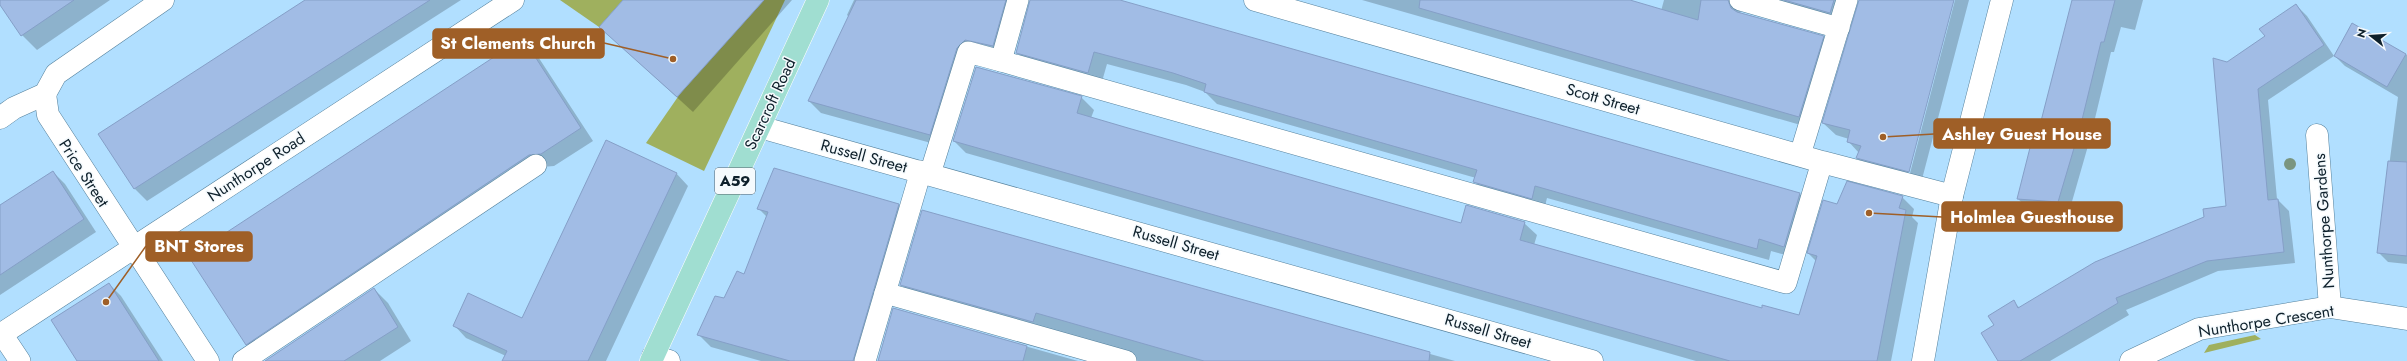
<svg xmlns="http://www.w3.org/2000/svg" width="2407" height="361" font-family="Jost,sans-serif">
<rect width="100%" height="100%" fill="#b1dfff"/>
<g fill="#9fb05e">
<path d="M 560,0 L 623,0 L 599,27 Z"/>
<path d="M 764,0 L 785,0 L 704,171 L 646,143 L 682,91 Z"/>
<path d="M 2255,335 L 2261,339 L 2204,353 L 2209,345 Z"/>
</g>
<g fill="#0003">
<path d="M 12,0 L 110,0 L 37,50 L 22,35 L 2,7 Z"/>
<path d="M 307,0 L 461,0 L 147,201 L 134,188 Z"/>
<path d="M 624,0 L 792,0 L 693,112 L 600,27 Z"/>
<path d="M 854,0 L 1117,0 L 1800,194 L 1812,206 L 1797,258 L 1771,251 L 1769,260 L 1547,198 L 1544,210 L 1487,194 L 1475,182 L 1476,178 L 1217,104 L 1205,92 L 1186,85 L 1107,64 L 1101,85 L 1029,65 L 1017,52 L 1030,0 L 1027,0 L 1005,58 L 978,52 L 942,146 L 821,113 L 809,101 L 849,17 L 847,15 Z"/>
<path d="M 1362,0 L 1624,0 L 1661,11 L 1664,0 L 1953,0 L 1907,176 L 1909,177 L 1955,0 L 1969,0 L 1921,183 L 1869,170 L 1857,158 L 1859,153 L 1848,141 L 1849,139 L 1836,135 L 1823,123 L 1860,0 L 1857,0 L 1843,25 L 1741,9 L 1740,14 L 1823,37 L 1835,49 L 1811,128 Z"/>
<path d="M 2073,0 L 2143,0 L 2135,30 L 2121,27 L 2114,52 L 2111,52 L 2090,139 L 2069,212 L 2029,209 L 2018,199 L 2040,126 Z"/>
<path d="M 2296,5 L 2307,16 L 2334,56 L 2268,100 L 2277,199 L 2289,211 L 2295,263 L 2218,271 L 2126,310 L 2129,315 L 2050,361 L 2000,361 L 1995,325 L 2013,302 L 2020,308 L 2227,207 L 2227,63 L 2266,37 Z"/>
<path d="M 2353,24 L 2407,55 L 2407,264 L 2388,262 L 2378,252 L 2398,97 L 2345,66 L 2335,56 Z"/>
<path d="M 522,39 L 535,52 L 593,141 L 554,166 L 542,167 L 259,356 L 247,344 Z"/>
<path d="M 1081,97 L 1094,110 L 1091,118 L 1462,224 L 1524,223 L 1537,235 L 1534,245 L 1762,309 L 1800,316 L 1816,261 L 1808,253 L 1838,205 L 1902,197 L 1914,209 L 1912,217 L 1918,223 L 1891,361 L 1696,361 L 966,153 L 954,141 Z"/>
<path d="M 53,172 L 65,184 L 96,232 L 0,295 L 0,206 Z"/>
<path d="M 676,173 L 688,186 L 606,361 L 503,361 L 506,356 L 466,338 L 454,325 L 523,320 Z"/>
<path d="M 898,205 L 911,217 L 868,361 L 761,361 L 711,347 L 698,334 L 744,275 L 767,217 L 758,208 Z"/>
<path d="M 923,211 L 1455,361 L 1138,361 L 913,297 L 901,284 Z"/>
<path d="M 109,284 L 121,296 L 163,361 L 79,361 Z"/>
<path d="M 374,289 L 388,303 L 411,341 L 380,361 L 266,361 Z"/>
<path d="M 894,309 L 1078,361 L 879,361 Z"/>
</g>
<g fill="#a1bce5" stroke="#859fc7">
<path d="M 0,0 L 74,0 L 21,36 L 0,5 Z"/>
<path d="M 305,0 L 430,0 L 134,189 L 98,134 Z"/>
<path d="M 623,0 L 764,0 L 677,97 L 599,27 Z"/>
<path d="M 856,0 L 1006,0 L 993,46 L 965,40 L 957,48 L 930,135 L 808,101 Z"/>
<path d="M 1030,0 L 1120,0 L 1800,193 L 1784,247 L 1759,239 L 1757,249 L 1535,186 L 1532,199 L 1473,182 L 1477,170 L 1204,92 L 1206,84 L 1173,73 L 1094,52 L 1088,73 L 1016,53 Z"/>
<path d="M 1420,0 L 1630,0 L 1698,20 L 1701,0 L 1728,0 L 1731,8 L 1737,12 L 1824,36 L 1799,117 L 1419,8 Z"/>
<path d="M 1784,0 L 1834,0 L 1830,13 Z"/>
<path d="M 1859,0 L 1954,0 L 1909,172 L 1856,158 L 1861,146 L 1847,142 L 1850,130 L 1822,123 Z"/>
<path d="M 2072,0 L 2115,0 L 2104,42 L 2101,42 L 2080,128 L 2058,202 L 2017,199 L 2036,124 L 2040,125 Z"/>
<path d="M 2296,4 L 2324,45 L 2258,89 L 2268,200 L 2278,199 L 2284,252 L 2207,261 L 2116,298 L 2118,303 L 2020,361 L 1998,361 L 1981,333 L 1994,325 L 1988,316 L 2014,300 L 2018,308 L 2095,262 L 2204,217 L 2203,209 L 2226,206 L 2213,58 L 2227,62 L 2265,36 L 2259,29 Z"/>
<path d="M 2352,23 L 2406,54 L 2387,87 L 2334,56 Z"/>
<path d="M 523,38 L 581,128 L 541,154 L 529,155 L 246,345 L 189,257 Z"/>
<path d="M 976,67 L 1082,96 L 1077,113 L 1128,128 L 1461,223 L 1466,205 L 1525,222 L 1520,240 L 1762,308 L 1762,305 L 1799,315 L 1817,256 L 1807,253 L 1823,200 L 1837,204 L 1847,181 L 1903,196 L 1899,208 L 1906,210 L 1877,361 L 1730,361 L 953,141 Z"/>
<path d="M 606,140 L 677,173 L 588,361 L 502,361 L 507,351 L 453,326 L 468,293 L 522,318 Z"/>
<path d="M 2388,161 L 2407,162 L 2407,256 L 2377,253 Z"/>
<path d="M 774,168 L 899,204 L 853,361 L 790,361 L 697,335 L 715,296 L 724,298 L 737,271 L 744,274 L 768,212 L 757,209 Z"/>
<path d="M 53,171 L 84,219 L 0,275 L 0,205 Z"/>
<path d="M 922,210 L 1430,352 L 1429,361 L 1204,361 L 1036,313 L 1033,322 L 900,285 Z"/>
<path d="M 109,283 L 159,361 L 77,361 L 51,320 Z"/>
<path d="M 374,288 L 398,327 L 344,361 L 265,361 Z"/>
<path d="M 893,308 L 1027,346 L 1023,361 L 878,361 Z"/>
</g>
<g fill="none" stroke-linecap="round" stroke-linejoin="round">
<defs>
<g id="service">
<path d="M 1740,0 L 1839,28"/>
<path d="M 1001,61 L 1786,283 L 1822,162"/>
<path d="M 1800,155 L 1847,0"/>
<path d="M 930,174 L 968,52 L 1001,61 L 1018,0"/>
<path d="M 885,293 L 1126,361"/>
<path d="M 2,334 L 20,361"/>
<path d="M 243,361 L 536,165"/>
<path d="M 865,361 L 921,171"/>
</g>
<g id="minor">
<path d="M 1255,0 L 1822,162 L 1952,196"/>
<path d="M 45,94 L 48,115 L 208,361"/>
<path d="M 0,118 L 14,108 L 45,94 L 56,74 L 163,0"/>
<path d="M 760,127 L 1592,361"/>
<path d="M 2317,135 L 2330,307"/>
<path d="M 0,335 L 513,0"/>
<path d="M 653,356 L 669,361"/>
<path d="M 1923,361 L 1952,196 L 2002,0"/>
<path d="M 2131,361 L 2199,329 L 2330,307 L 2407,319"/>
</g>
<path id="primary" d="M 651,361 L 818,0"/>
</defs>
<use href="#service" stroke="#54809c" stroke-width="22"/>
<use href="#minor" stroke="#54809c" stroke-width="23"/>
<use href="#primary" stroke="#fff" stroke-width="23"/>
<use href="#service" stroke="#fff" stroke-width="21"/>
<use href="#minor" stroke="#fff" stroke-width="22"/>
<use href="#primary" stroke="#a0ded1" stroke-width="22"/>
</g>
<circle fill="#7a957f" cx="2290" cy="164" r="6"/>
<g text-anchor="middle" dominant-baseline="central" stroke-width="3" stroke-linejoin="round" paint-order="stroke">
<rect fill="#f5fafd" stroke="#53616a" stroke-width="1" x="715" y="168" width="40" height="26" rx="3"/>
<g font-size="15" font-weight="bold" fill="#0e202b">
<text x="735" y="181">A59</text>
</g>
<g font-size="16" fill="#0e202b" stroke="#f5fafd">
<text transform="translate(1603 99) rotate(16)">Scott Street</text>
<text transform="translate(770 104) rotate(-65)">Scarcroft Road</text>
<text transform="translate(864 156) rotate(15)">Russell Street</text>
<text transform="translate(256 167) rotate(-33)">Nunthorpe Road</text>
<text transform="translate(84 173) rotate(57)">Price Street</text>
<text transform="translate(2324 221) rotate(-94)">Nunthorpe Gardens</text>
<text transform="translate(1176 243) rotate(16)">Russell Street</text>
<text transform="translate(2266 321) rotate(-9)">Nunthorpe Crescent</text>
<text transform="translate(1488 331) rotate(16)">Russell Street</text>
</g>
</g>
<path fill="none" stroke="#9f5f27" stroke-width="1.5" d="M673 59L604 43M1883 137L1934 134M1869 213L1942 217M106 302L146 246"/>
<g fill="#9f5f27" stroke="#f5fafd" stroke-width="1.5">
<circle cx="673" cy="59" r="4"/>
<circle cx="1883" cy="137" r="4"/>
<circle cx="1869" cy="213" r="4"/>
<circle cx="106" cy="302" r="4"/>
</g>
<g fill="#9f5f27" stroke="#9f5f27" stroke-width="1.5">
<rect x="433" y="29" width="171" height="29" rx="4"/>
<rect x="1934" y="119" width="176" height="29" rx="4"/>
<rect x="1942" y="202" width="180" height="29" rx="4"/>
<rect x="146" y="232" width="106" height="29" rx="4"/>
</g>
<g font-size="17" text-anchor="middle" font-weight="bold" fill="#fff">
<text x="518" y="49">St Clements Church</text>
<text x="2022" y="140">Ashley Guest House</text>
<text x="2032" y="223">Holmlea Guesthouse</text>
<text x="199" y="252">BNT Stores</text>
</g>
<g transform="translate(2371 36) rotate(287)" stroke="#f5fafd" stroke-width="3" paint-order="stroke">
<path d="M0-3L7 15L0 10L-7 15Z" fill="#0e202b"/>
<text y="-6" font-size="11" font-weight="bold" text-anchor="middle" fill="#0e202b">N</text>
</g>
</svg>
